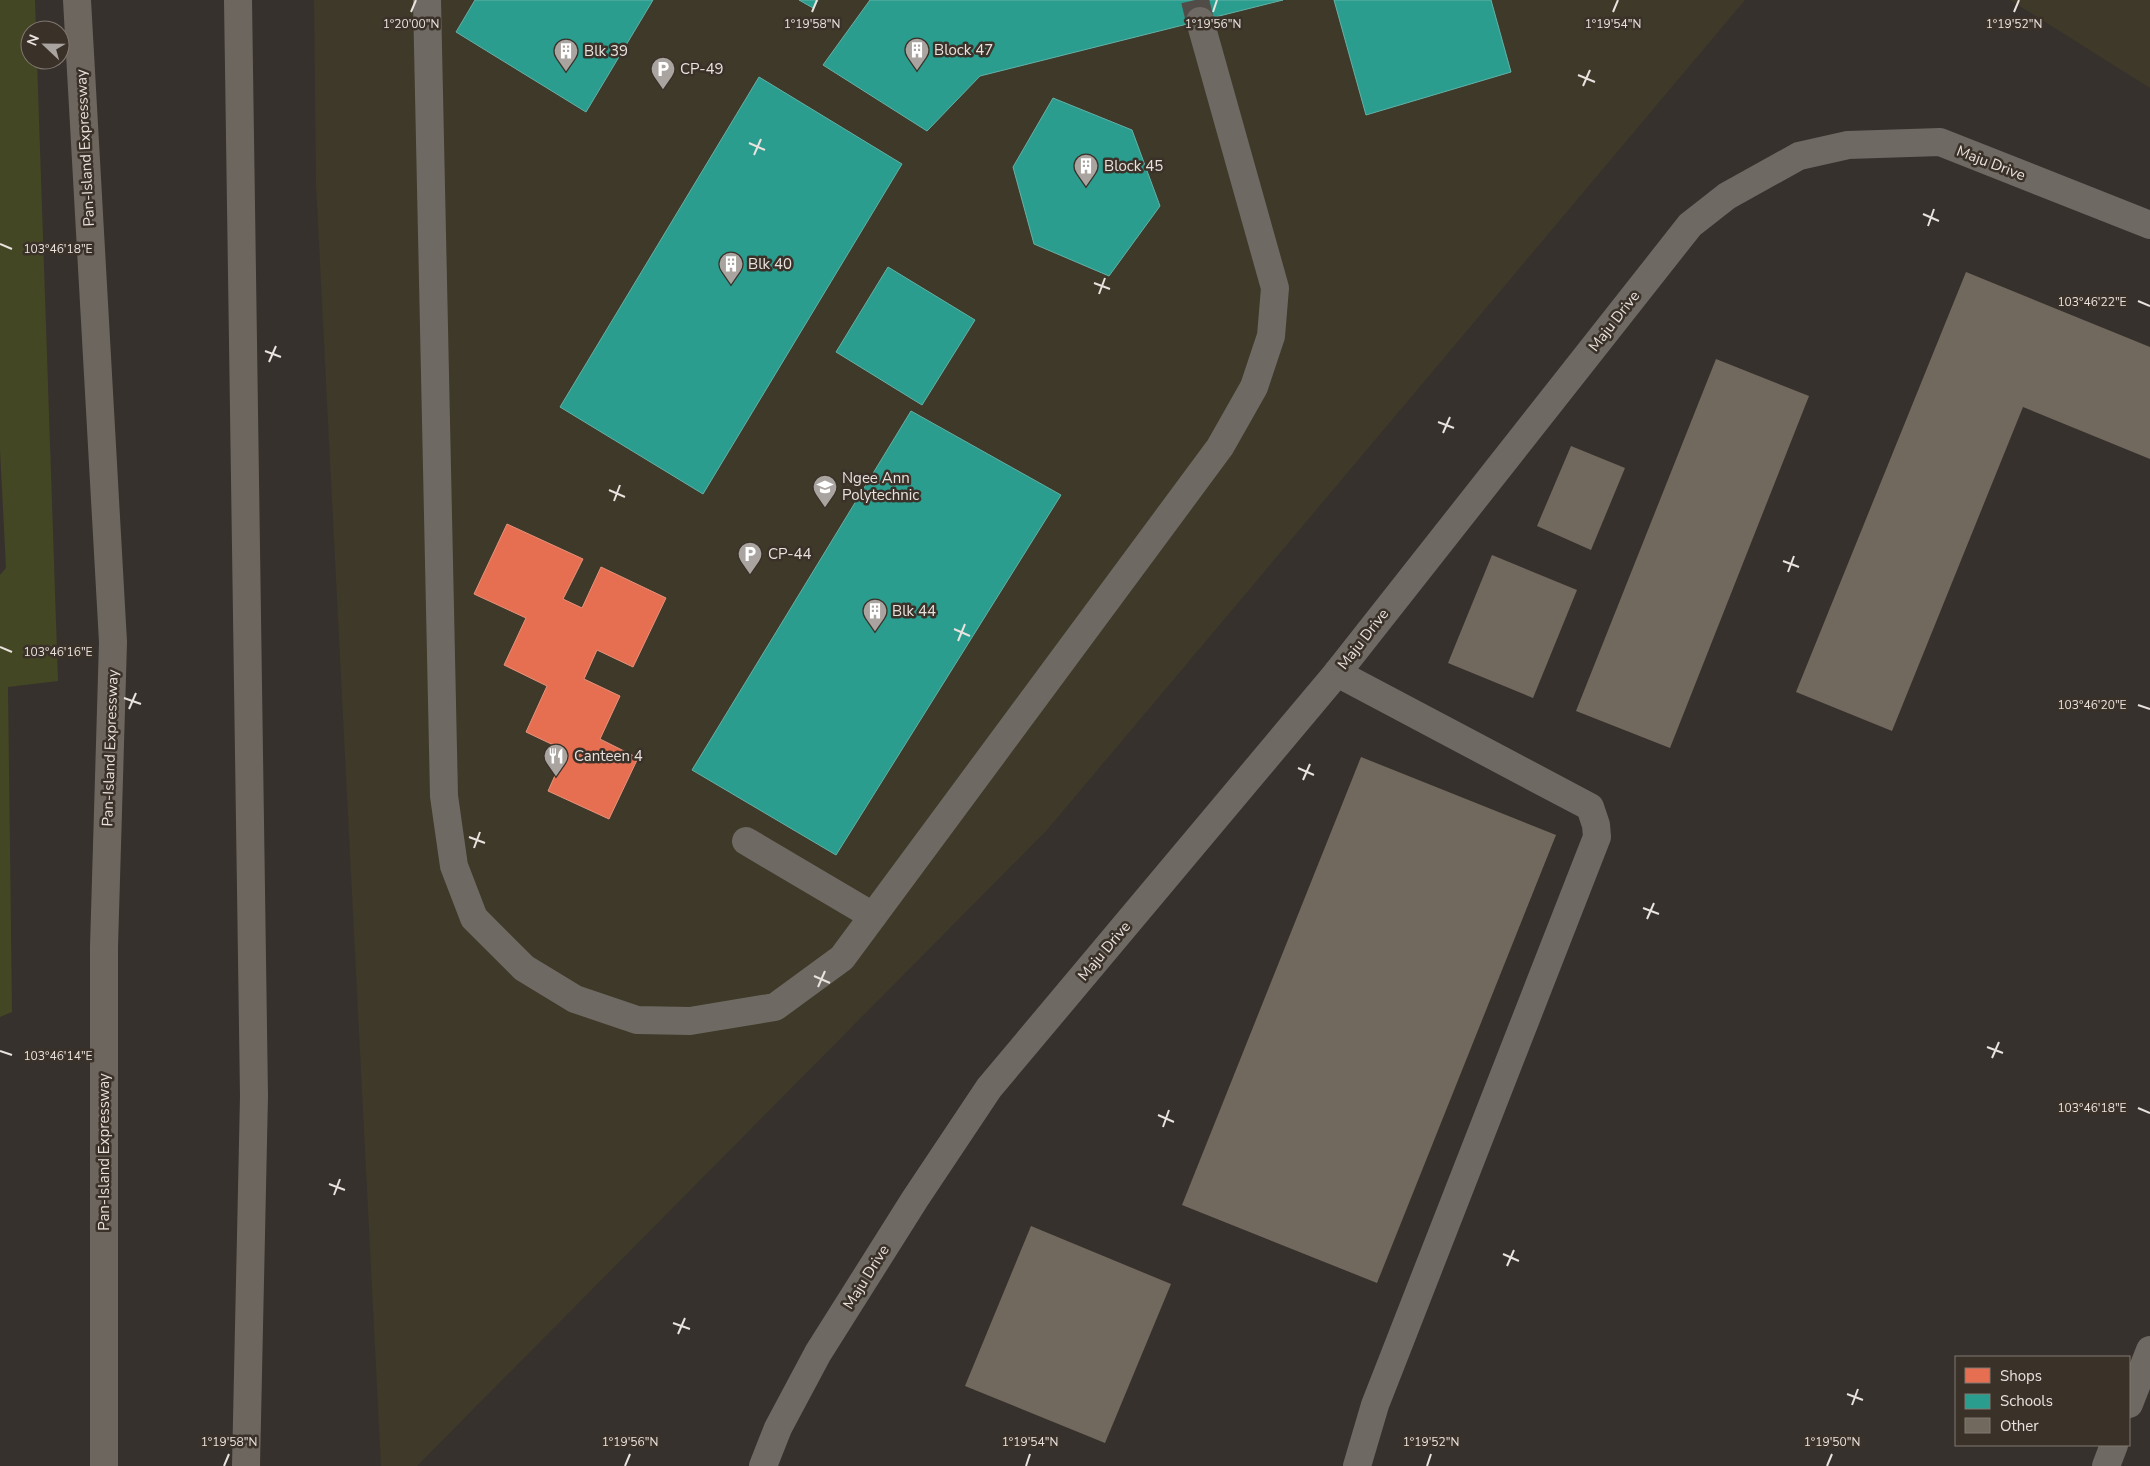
<svg xmlns="http://www.w3.org/2000/svg" width="2150" height="1466" font-family="'Nunito Sans',sans-serif">
<rect width="100%" height="100%" fill="#36312d"/>
<g fill="#3f3929">
<path d="M 314,0 L 1745,0 L 1047,830 L 417,1466 L 381,1466 L 316,185 Z"/>
<path d="M 2010,0 L 2150,0 L 2150,88 Z"/>
</g>
<path fill="#444724" d="M 0,0 L 35,0 L 36,30 L 30,30 L 30,60 L 37,60 L 58,681 L 8,687 L 12,1012 L 0,1017 L 0,575 L 6,568 L 0,450 Z"/>
<path fill="#e76f51" stroke="#e8927b" d="M 507,524 L 583,559 L 563,599 L 582,608 L 601,567 L 666,598 L 633,667 L 597,650 L 584,679 L 620,696 L 600,739 L 638,758 L 609,819 L 548,791 L 566,751 L 526,732 L 547,686 L 504,665 L 526,618 L 474,594 Z"/>
<g fill="#2a9d8f" stroke="#63b2a7">
<path d="M 475,0 L 653,0 L 586,112 L 456,32 Z"/>
<path d="M 799,0 L 818,0 L 813,8 Z"/>
<path d="M 870,0 L 1283,0 L 980,76 L 927,131 L 823,65 Z"/>
<path d="M 1334,0 L 1491,0 L 1511,72 L 1366,115 Z"/>
<path d="M 759,77 L 902,164 L 703,494 L 560,407 Z"/>
<path d="M 1053,98 L 1132,130 L 1160,206 L 1109,276 L 1034,244 L 1013,167 Z"/>
<path d="M 888,267 L 975,320 L 922,405 L 836,352 Z"/>
<path d="M 911,411 L 1061,495 L 836,855 L 692,770 Z"/>
</g>
<g fill="#72695e">
<path d="M 1966,272 L 2150,347 L 2150,459 L 2023,407 L 1892,731 L 1796,692 Z"/>
<path d="M 1716,359 L 1809,396 L 1670,748 L 1576,711 Z"/>
<path d="M 1571,446 L 1625,468 L 1591,550 L 1537,526 Z"/>
<path d="M 1492,555 L 1577,590 L 1533,698 L 1448,663 Z"/>
<path d="M 1361,757 L 1556,835 L 1377,1283 L 1182,1205 Z"/>
<path d="M 1031,1226 L 1171,1284 L 1105,1443 L 965,1386 Z"/>
</g>
<g fill="none" stroke-linecap="round" stroke-linejoin="round">
<path stroke="#514c48" stroke-width="28" stroke-dasharray="28 14" stroke-linecap="butt" d="M 1195,0 L 1200,21"/>
<g stroke="#6e6963" stroke-width="28">
<path d="M 427,0 L 444,796 L 454,866 L 474,918 L 524,968 L 575,999 L 637,1020 L 690,1021 L 775,1007 L 842,958 L 1220,447 L 1254,387 L 1271,336 L 1275,288 L 1200,21"/>
<path d="M 1337,673 L 1590,807 L 1596,825 L 1597,837 L 1375,1405 L 1357,1466"/>
<path d="M 746,841 L 873,916"/>
<path d="M 2129,1404 L 2150,1350"/>
<path d="M 763,1466 L 778,1428 L 818,1353 L 915,1199 L 989,1088 L 1337,673 L 1690,225 L 1727,196 L 1799,156 L 1848,145 L 1940,142 L 2150,225"/>
<path d="M 2106,1466 L 2114,1445"/>
</g>
<g stroke="#6d665e" stroke-width="28">
<path d="M 77,0 L 113,642 L 104,947 L 104,1466"/>
<path d="M 238,0 L 254,1096 L 246,1466"/>
</g>
</g>
<path fill="none" stroke="#e9e2de" stroke-width="2" d="M 411,12 L 416,0M 812,12 L 817,0M 1213,12 L 1217,0M 1613,12 L 1618,0M 2014,12 L 2019,0M 1578,75 L 1595,82M 1583,86 L 1590,70M 749,143 L 765,150M 754,155 L 761,139M 1923,214 L 1939,221M 1928,226 L 1934,209M 0,244 L 12,249M 1094,283 L 1110,289M 1099,294 L 1105,278M 2138,301 L 2150,306M 265,351 L 281,357M 269,362 L 276,346M 1438,422 L 1454,428M 1443,433 L 1450,417M 609,490 L 625,497M 614,501 L 620,485M 1783,561 L 1799,567M 1788,572 L 1794,556M 954,629 L 970,636M 958,641 L 965,624M 0,647 L 12,652M 124,698 L 141,704M 2138,705 L 2150,709M 129,709 L 136,693M 1298,768 L 1314,775M 1303,780 L 1310,764M 469,837 L 485,843M 474,848 L 480,832M 1643,908 L 1659,914M 1647,919 L 1654,903M 814,976 L 830,983M 818,987 L 825,971M 1987,1047 L 2003,1053M 0,1051 L 12,1055M 1992,1058 L 1999,1042M 2138,1108 L 2150,1113M 1158,1115 L 1174,1122M 1163,1127 L 1169,1110M 329,1184 L 345,1190M 334,1195 L 340,1179M 1503,1254 L 1519,1261M 1507,1266 L 1514,1250M 673,1323 L 690,1329M 678,1334 L 685,1318M 1847,1394 L 1863,1400M 1852,1405 L 1858,1389M 224,1466 L 229,1454M 625,1466 L 630,1454M 1026,1466 L 1030,1454M 1427,1466 L 1431,1454M 1827,1466 L 1832,1454"/>
<defs>
<symbol id="building-pin" viewBox="-11 -11 22 30"><path d="M0 17L-7.5 6A9.5 9.5 0 1 1 7.5 6Z" fill="#aaa4a0" stroke="#3a3129"/><path d="M-4-6H4V6H1V3H-1V6H-4ZM-2.5-4.3h1.7v1.8h-1.7ZM.8-4.3h1.7v1.8H.8ZM-2.5-1h1.7V.8h-1.7ZM.8-1h1.7V.8H.8Z" fill="#fff"/></symbol>
<symbol id="parking-pin" viewBox="-11 -11 22 30"><path d="M0 17L-7.5 6A9.5 9.5 0 1 1 7.5 6Z" fill="#aaa4a0" stroke="#3a3129"/><path d="M-3.5-5.5H1a3.5 3.5 0 0 1 0 7H-1V5.5H-3.5ZM-1-3.4V-.6H.8a1.4 1.4 0 0 0 0-2.8Z" fill="#fff"/></symbol>
<symbol id="university-pin" viewBox="-11 -11 22 30"><path d="M0 17L-7.5 6A9.5 9.5 0 1 1 7.5 6Z" fill="#aaa4a0" stroke="#3a3129"/><path d="M0-5L7-2L0 1L-7-2ZM-4 1L0 2.5L4 1V4Q0 6-4 4Z" fill="#fff"/></symbol>
<symbol id="restaurant-pin" viewBox="-11 -11 22 30"><path d="M0 17L-7.5 6A9.5 9.5 0 1 1 7.5 6Z" fill="#aaa4a0" stroke="#3a3129"/><path d="M-5-6h1v4h1v-4h1v4h1v-4h1v5L-1.5 .5V6h-2V.5L-5-1ZM5-6V6H3V1.5H1.5Q1.5-4 5-6Z" fill="#fff"/></symbol>
</defs>
<g fill-rule="evenodd">
<use href="#building-pin" x="903" y="36" width="28" height="38"/>
<use href="#building-pin" x="552" y="37" width="28" height="38"/>
<use href="#parking-pin" x="649" y="55" width="28" height="38"/>
<use href="#building-pin" x="1072" y="152" width="28" height="38"/>
<use href="#building-pin" x="717" y="250" width="28" height="38"/>
<use href="#university-pin" x="811" y="473" width="28" height="38"/>
<use href="#parking-pin" x="736" y="540" width="28" height="38"/>
<use href="#building-pin" x="861" y="597" width="28" height="38"/>
<use href="#restaurant-pin" x="542" y="742" width="28" height="38"/>
</g>
<g text-anchor="middle" dominant-baseline="central" stroke-width="5" stroke-linejoin="round" paint-order="stroke">
<g font-size="15" fill="#e9e2de" stroke="#3a3129" text-anchor="start">
<text x="934" y="50">Block 47</text>
<text x="584" y="51">Blk 39</text>
<text x="680" y="69">CP-49</text>
<text x="1104" y="166">Block 45</text>
<text x="748" y="264">Blk 40</text>
<text x="842" y="478">Ngee Ann<tspan x="842" dy="17">Polytechnic</tspan></text>
<text x="768" y="554">CP-44</text>
<text x="892" y="611">Blk 44</text>
<text x="574" y="756">Canteen 4</text>
</g>
<g font-size="15" fill="#e9e2de" stroke="#3a3129">
<text transform="translate(85 148) rotate(-93)">Pan-Island Expressway</text>
<text transform="translate(1991 163) rotate(21)">Maju Drive</text>
<text transform="translate(1614 321) rotate(-52)">Maju Drive</text>
<text transform="translate(1363 639) rotate(-52)">Maju Drive</text>
<text transform="translate(110 748) rotate(-88)">Pan-Island Expressway</text>
<text transform="translate(1104 951) rotate(-50)">Maju Drive</text>
<text transform="translate(104 1152) rotate(-90)">Pan-Island Expressway</text>
<text transform="translate(866 1277) rotate(-58)">Maju Drive</text>
</g>
</g>
<g font-size="12" text-anchor="middle" fill="#e9e2de" stroke="#3a3129" stroke-width="5" stroke-linejoin="round" paint-order="stroke">
<text x="812" y="28">1°19'58"N</text>
<text x="1213" y="28">1°19'56"N</text>
<text x="1613" y="28">1°19'54"N</text>
<text x="2014" y="28">1°19'52"N</text>
<text x="411" y="28">1°20'00"N</text>
<text x="58" y="253">103°46'18"E</text>
<text x="2092" y="306">103°46'22"E</text>
<text x="58" y="656">103°46'16"E</text>
<text x="2092" y="709">103°46'20"E</text>
<text x="58" y="1060">103°46'14"E</text>
<text x="2092" y="1112">103°46'18"E</text>
<text x="229" y="1446">1°19'58"N</text>
<text x="630" y="1446">1°19'56"N</text>
<text x="1030" y="1446">1°19'54"N</text>
<text x="1431" y="1446">1°19'52"N</text>
<text x="1832" y="1446">1°19'50"N</text>
</g>
<rect x="1955" y="1356" width="175" height="90" fill="#3a3129" stroke="#807871"/>
<rect x="1965" y="1368" width="25" height="15" fill="#e76f51" stroke="#807871"/>
<text x="2000" y="1381" font-size="15" fill="#e9e2de">Shops</text>
<rect x="1965" y="1394" width="25" height="15" fill="#2a9d8f" stroke="#807871"/>
<text x="2000" y="1406" font-size="15" fill="#e9e2de">Schools</text>
<rect x="1965" y="1418" width="25" height="15" fill="#72695e" stroke="#807871"/>
<text x="2000" y="1431" font-size="15" fill="#e9e2de">Other</text>
<g transform="translate(45 45) rotate(292)"><circle r="24" fill="#3a3129" stroke="#807871"/>
<path d="M0-4L9 19L0 12L-9 19Z" fill="#aaa4a0"/>
<text y="-8" font-size="14" font-weight="bold" text-anchor="middle" fill="#e9e2de">N</text>
</g>
</svg>
